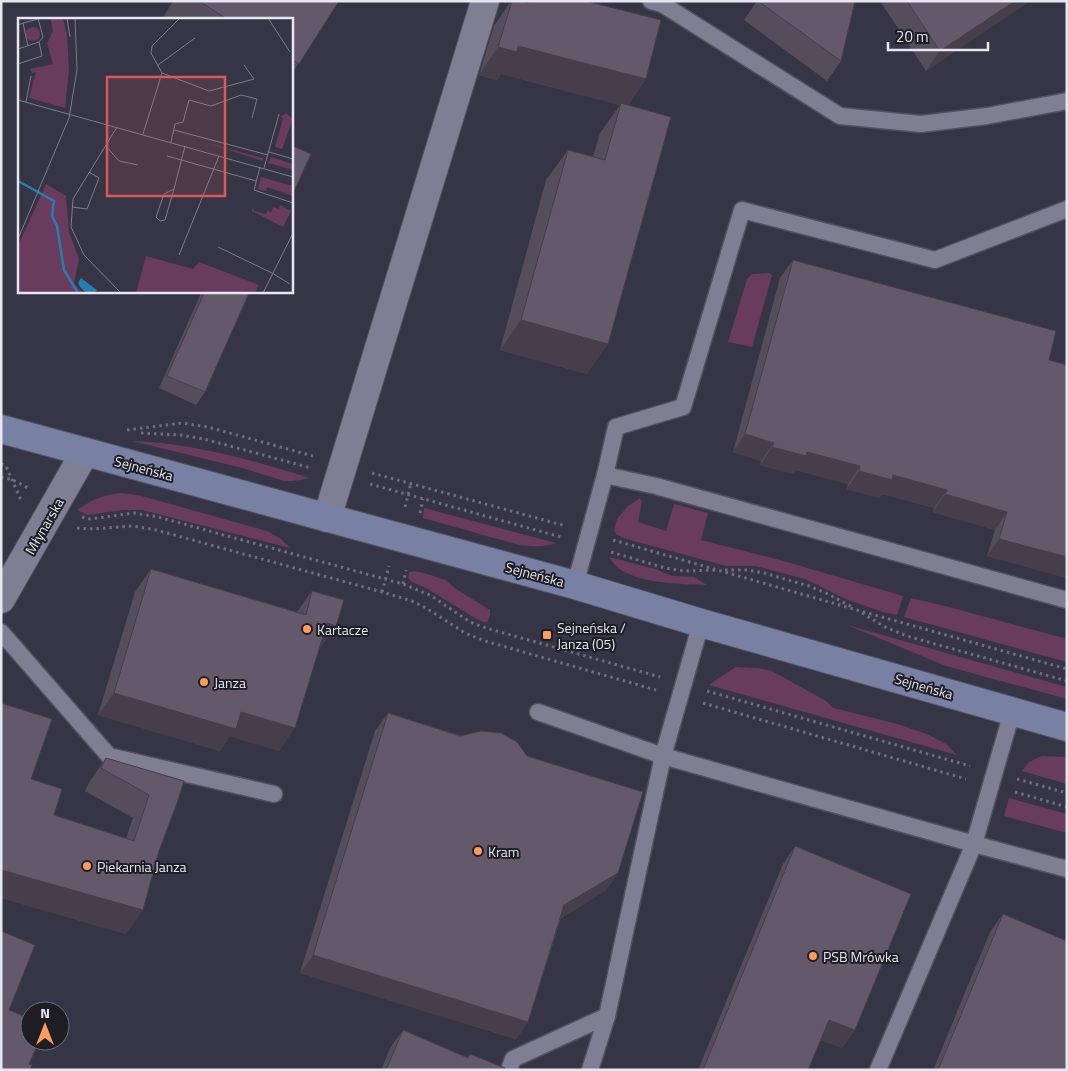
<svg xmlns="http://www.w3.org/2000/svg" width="1068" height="1071" font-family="'Titillium Web',sans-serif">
<rect width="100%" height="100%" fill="#363546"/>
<g fill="#693b5c">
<path d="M 769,273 L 772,275 L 752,347 L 728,342 L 747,279 L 752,274 Z"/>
<path d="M 132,441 C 193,443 251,460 310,478 L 306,479 L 293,481 L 284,481 L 246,469 Z"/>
<path d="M 122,493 L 138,495 L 267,531 L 281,539 L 290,548 L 142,510 L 123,510 L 88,515 L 77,510 C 94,499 102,495 122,493 Z"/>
<path d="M 640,498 L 642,502 L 638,522 L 666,531 L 674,504 L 708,513 L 701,540 L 787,562 L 903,596 L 897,615 L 883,612 L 848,600 L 805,579 L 755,566 L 726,566 L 623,538 L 616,534 L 614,530 L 617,519 L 628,506 Z"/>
<path d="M 424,508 L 556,543 C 544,548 531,546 519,545 L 423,518 Z"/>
<path d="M 609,557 L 655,569 L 672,576 L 694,577 L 707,585 C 682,584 635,584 616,566 C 614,564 611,560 609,557 Z"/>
<path d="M 415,571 L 431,575 L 445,580 L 456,589 L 490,610 L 490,616 L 487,622 L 483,622 L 475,618 L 426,588 L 412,582 L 408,578 L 409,572 Z"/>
<path d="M 911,598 L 949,607 L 1067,639 L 1067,662 L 904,617 Z"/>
<path d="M 847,625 L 1067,687 L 1067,699 L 946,666 Z"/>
<path d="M 736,667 L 759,668 L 772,671 L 826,701 L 833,708 L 901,725 L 929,735 L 946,744 L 957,755 L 709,685 L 717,679 Z"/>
<path d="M 1042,756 L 1067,757 L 1067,784 L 1022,771 L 1029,762 Z"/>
<path d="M 1009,798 L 1067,814 L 1067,833 L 1004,816 Z"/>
</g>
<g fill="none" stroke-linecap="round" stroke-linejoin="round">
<defs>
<g id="lane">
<path d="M 651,1 L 662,4 L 840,116 L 921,124 L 987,116 L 1067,101"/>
<path d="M 605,475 L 656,486 L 1067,600"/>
<path d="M 575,585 L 605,475 L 616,427 L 683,407 L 742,210 L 935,260 L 1067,209"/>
<path d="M 1,632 L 109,756 L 274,794"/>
<path d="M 538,712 L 663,756 L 974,844 L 1067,869"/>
<path d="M 509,1070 L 513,1059 L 607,1016"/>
<path d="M 590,1070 L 607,1016 L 663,756 L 701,623"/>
<path d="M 878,1070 L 974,844 L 1012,712"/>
</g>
<g id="street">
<path d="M 327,518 L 485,1"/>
<path d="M 1,599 L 85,452"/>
</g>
<path id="secondary" d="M 1,429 L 575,585 L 701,623 L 1067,727"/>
</defs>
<use href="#lane" stroke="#52515f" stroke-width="19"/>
<use href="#street" stroke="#52515f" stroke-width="30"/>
<use href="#secondary" stroke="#52515f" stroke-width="30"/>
<g stroke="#6f6e7d" stroke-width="3" stroke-dasharray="2.5 4" stroke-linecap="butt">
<path d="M 127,430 L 182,423 L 208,427 L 313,456"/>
<path d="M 141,433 L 181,435 L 204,439 L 311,468"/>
<path d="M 1,464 L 6,466 L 20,498 L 23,500"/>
<path d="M 372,473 L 566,526"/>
<path d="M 1,477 L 13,480 L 28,488"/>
<path d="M 370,484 L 561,537"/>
<path d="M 405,507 L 411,483"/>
<path d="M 420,513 L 423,499"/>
<path d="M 82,517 L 90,519 L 134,513 L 158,517 L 403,584 L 430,595 L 470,622 L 486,628 L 660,677"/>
<path d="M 77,528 L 93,529 L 133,526 L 156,530 L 382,592 L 412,601 L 426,608 L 465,633 L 485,641 L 656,690"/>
<path d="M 613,540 L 857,610 L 1067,669"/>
<path d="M 611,552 L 665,568 L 684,571 L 717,570"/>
<path d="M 725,570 L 748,570 L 764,573 L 809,586 L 828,594 L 852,607"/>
<path d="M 403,584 L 406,570"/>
<path d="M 382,592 L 389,566"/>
<path d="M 862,613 L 885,627 L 907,636 L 1067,681"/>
<path d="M 707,691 L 970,766"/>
<path d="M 703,703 L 966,779"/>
<path d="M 1017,779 L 1067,793"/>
<path d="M 1015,792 L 1067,807"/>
</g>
<use href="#lane" stroke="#807e92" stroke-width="16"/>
<use href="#street" stroke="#807e92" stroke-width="28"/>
<use href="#secondary" stroke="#7881a4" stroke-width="28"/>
</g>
<g fill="#564d5c">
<path d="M 173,1 L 339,1 L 291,75 L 291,19 L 162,19 Z"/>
<path d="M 511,1 L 586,1 L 646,79 L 628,105 L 587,374 L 500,350 L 546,180 L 568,150 L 593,157 L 600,133 L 620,105 L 501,74 L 497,80 L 479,75 L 494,26 Z"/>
<path d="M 757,1 L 855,1 L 841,61 L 827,81 L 744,20 Z"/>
<path d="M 880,1 L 1030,1 L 926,71 Z"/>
<path d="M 793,260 L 1049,360 L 1067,365 L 1067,578 L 987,556 L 995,530 L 933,512 L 934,508 L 882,494 L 879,498 L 847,489 L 848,484 L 796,470 L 793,474 L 760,465 L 761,461 L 733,452 L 780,278 Z"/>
<path d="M 202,291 L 250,291 L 205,392 L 196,405 L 159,388 Z"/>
<path d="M 151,569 L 297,612 L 312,591 L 336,626 L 320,648 L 319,648 L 279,751 L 230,736 L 220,751 L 98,715 L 135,592 Z"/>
<path d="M 1,703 L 31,779 L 54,815 L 126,838 L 133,818 L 85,791 L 90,781 L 106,758 L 184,781 L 126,934 L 1,898 Z"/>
<path d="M 388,713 L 527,756 L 618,873 L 605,891 L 561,918 L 528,1022 L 516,1039 L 300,973 L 375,731 Z"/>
<path d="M 795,846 L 855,1030 L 842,1048 L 821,1040 L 808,1070 L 698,1070 L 783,864 Z"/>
<path d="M 1003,914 L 1067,1070 L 933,1070 L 990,932 Z"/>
<path d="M 403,1030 L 467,1057 L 470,1054 L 504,1070 L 381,1070 L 390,1048 Z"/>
</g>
<g fill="#463e4b">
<path d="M 1015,1 L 1030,1 L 926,71 L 940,51 Z"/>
<path d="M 518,46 L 646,79 L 626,107 L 621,103 L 620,105 L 501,74 L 497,80 L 479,75 L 498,47 Z"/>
<path d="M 521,320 L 608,344 L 587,374 L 500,350 Z"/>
<path d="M 745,434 L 774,443 L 761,461 L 733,452 Z"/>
<path d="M 772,447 L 807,452 L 860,466 L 848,484 L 796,470 L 793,474 L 760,465 Z"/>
<path d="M 859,471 L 893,475 L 947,490 L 934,508 L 882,494 L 879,498 L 847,489 Z"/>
<path d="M 945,494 L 1007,512 L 995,530 L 933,512 Z"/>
<path d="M 999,539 L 1067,557 L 1067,578 L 987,556 Z"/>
<path d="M 327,623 L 336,626 L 320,648 L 311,646 Z"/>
<path d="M 114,693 L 241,712 L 295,728 L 279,751 L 230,736 L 220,751 L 98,715 Z"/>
<path d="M 1,870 L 143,910 L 126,934 L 1,898 Z"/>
<path d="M 618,873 L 605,891 L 552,923 L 564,905 Z"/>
<path d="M 313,955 L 528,1022 L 516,1039 L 300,973 Z"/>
<path d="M 829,1020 L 855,1030 L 842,1048 L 816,1038 Z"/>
</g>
<g fill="#64596b" stroke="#463e4b">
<path d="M 199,1 L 339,1 L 299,64 L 291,59 L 291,19 L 227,19 Z"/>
<path d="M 512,1 L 522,1 L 528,3 L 528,1 L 586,1 L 661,20 L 646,79 L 518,46 L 517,52 L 498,47 Z"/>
<path d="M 758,1 L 855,1 L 841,61 Z"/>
<path d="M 907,1 L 1015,1 L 940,51 Z"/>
<path d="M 621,103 L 671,117 L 608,344 L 521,320 L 568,150 L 605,160 Z"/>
<path d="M 291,145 L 311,154 L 291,198 Z"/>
<path d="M 793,260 L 1056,331 L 1049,360 L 1067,365 L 1067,557 L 999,539 L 1007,512 L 945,494 L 947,490 L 893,475 L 892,480 L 859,471 L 860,466 L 807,452 L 806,456 L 772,447 L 774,443 L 745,434 Z"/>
<path d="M 205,291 L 250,291 L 205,392 L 167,376 Z"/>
<path d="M 151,569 L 306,615 L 312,591 L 344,600 L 336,626 L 327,623 L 295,728 L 241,712 L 236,729 L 114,693 Z"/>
<path d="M 1,703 L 52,719 L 31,779 L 62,789 L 54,815 L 134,841 L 149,795 L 101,768 L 106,758 L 184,781 L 177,803 L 159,851 L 143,910 L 1,870 Z"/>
<path d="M 388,713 L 460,736 L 481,731 L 501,733 L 517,742 L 527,756 L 643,792 L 618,873 L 564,905 L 528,1022 L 313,955 Z"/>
<path d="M 795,846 L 911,894 L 855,1030 L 829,1020 L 808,1070 L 703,1070 Z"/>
<path d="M 1003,914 L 1067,941 L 1067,1070 L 938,1070 Z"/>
<path d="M 1,931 L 35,945 L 9,1010 L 30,1019 L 30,1041 L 39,1041 L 29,1064 L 32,1065 L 30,1070 L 1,1070 Z"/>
<path d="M 403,1030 L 468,1058 L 470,1054 L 505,1068 L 504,1070 L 386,1070 Z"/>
</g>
<g fill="#ff9b59" stroke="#1e1d25" stroke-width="2">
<circle cx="307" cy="629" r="5"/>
<rect x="542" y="630" width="10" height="10" rx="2.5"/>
<circle cx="204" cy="682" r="5"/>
<circle cx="478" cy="851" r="5"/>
<circle cx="87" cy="866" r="5"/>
<circle cx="813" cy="956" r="5"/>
</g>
<g text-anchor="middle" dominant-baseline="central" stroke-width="4" stroke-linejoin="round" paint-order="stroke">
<g font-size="14" fill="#e7e7f2" stroke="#1e1d25">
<text transform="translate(144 468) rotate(15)">Sejneńska</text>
<text transform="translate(44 526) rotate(-60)">Młynarska</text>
<text transform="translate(535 574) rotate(15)">Sejneńska</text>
<text transform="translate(924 686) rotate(16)">Sejneńska</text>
</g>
<g font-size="14" fill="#e7e7f2" stroke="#1e1d25" text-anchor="start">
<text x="557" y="627">Sejneńska /<tspan x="557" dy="16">Janza (05)</tspan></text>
<text x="317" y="629">Kartacze</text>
<text x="214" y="682">Janza</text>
<text x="488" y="851">Kram</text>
<text x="97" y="866">Piekarnia Janza</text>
<text x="823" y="956">PSB Mrówka</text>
</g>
</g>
<g transform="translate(18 18)">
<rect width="275" height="275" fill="#363546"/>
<path d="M 32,0 L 45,0 L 49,17 L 51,52 L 47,90 L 11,80 L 18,54 L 14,55 L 12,51 L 35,46 L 29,25 L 35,13 ZM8 16a7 7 0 1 1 14 0a7 7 0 1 1-14 0ZM 268,95 L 275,101 L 264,131 L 257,129 L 265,100 L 262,99 ZM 190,125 L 244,140 L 246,138 L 244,143 ZM 253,139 L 275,146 L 275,152 L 250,145 ZM 243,159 L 275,168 L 275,178 L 249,169 L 248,173 L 240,171 ZM 28,166 L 48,178 L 51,214 L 61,241 L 56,265 L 65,275 L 0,275 L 0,228 ZM 262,187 L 273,193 L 265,209 L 234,193 L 235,189 L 236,193 L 248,196 L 250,192 L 253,195 L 255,189 L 261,191 ZM 128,238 L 175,251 L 181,244 L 241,267 L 237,275 L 118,275 Z" fill="#693b5c"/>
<path d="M 63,260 L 79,272 L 76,275 L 68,275 L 62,269 L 60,265 Z" fill="#277daf"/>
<path fill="none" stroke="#277daf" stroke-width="2.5" d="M 0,163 L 36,183 L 34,198 L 39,208 L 46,252 L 60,275"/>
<path fill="none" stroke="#7d7c8b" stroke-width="1" d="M 49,0 L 52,19M 162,0 L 134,28 L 133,35 L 144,55 L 191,73 L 236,61 L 226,47M 250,0 L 272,34M 5,5 L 20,1M 0,7 L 5,5 L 10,28M 0,31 L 21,24 L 25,19 L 20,0M 0,46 L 24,38 L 21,24M 140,47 L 177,20M 0,82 L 275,159M 8,84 L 13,58M 99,109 L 55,181 L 53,209 L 66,237 L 103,275M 156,112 L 250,137M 125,116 L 144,55M 153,124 L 157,106 L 165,104 L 171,82 L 193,88 L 223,77 L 239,81 L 234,100M 88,128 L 101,143 L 120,147M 251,134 L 275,141M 149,138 L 238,163M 242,149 L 236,172 L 275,185M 246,150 L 261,96M 156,171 L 146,176 L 138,199 L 142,203 L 147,202 L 156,171 L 167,128M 54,189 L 69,191 L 81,160 L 71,154M 0,221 L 51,100 L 59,52 L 57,0M 200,229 L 254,255M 161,237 L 201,138M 254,255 L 272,266M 245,275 L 275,215"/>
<path fill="#da585a" fill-opacity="0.15" stroke="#da585a" stroke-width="2.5" d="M 89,59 L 207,59 L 207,178 L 89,178 Z"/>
<rect width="275" height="275" fill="none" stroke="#e7e7f2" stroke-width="2.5"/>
</g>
<rect width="1068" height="1071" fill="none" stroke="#e7e7f2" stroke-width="5"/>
<g transform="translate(45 1026)"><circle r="24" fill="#1e1d25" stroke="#6e6e77"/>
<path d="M0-4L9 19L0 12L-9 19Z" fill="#ff9b59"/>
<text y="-8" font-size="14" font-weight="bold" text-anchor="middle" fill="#e7e7f2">N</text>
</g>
<path d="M888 42v8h100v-8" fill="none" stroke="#e7e7f2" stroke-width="2.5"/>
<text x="896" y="42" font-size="15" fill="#e7e7f2" stroke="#1e1d25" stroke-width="4" paint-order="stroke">20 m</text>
</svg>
